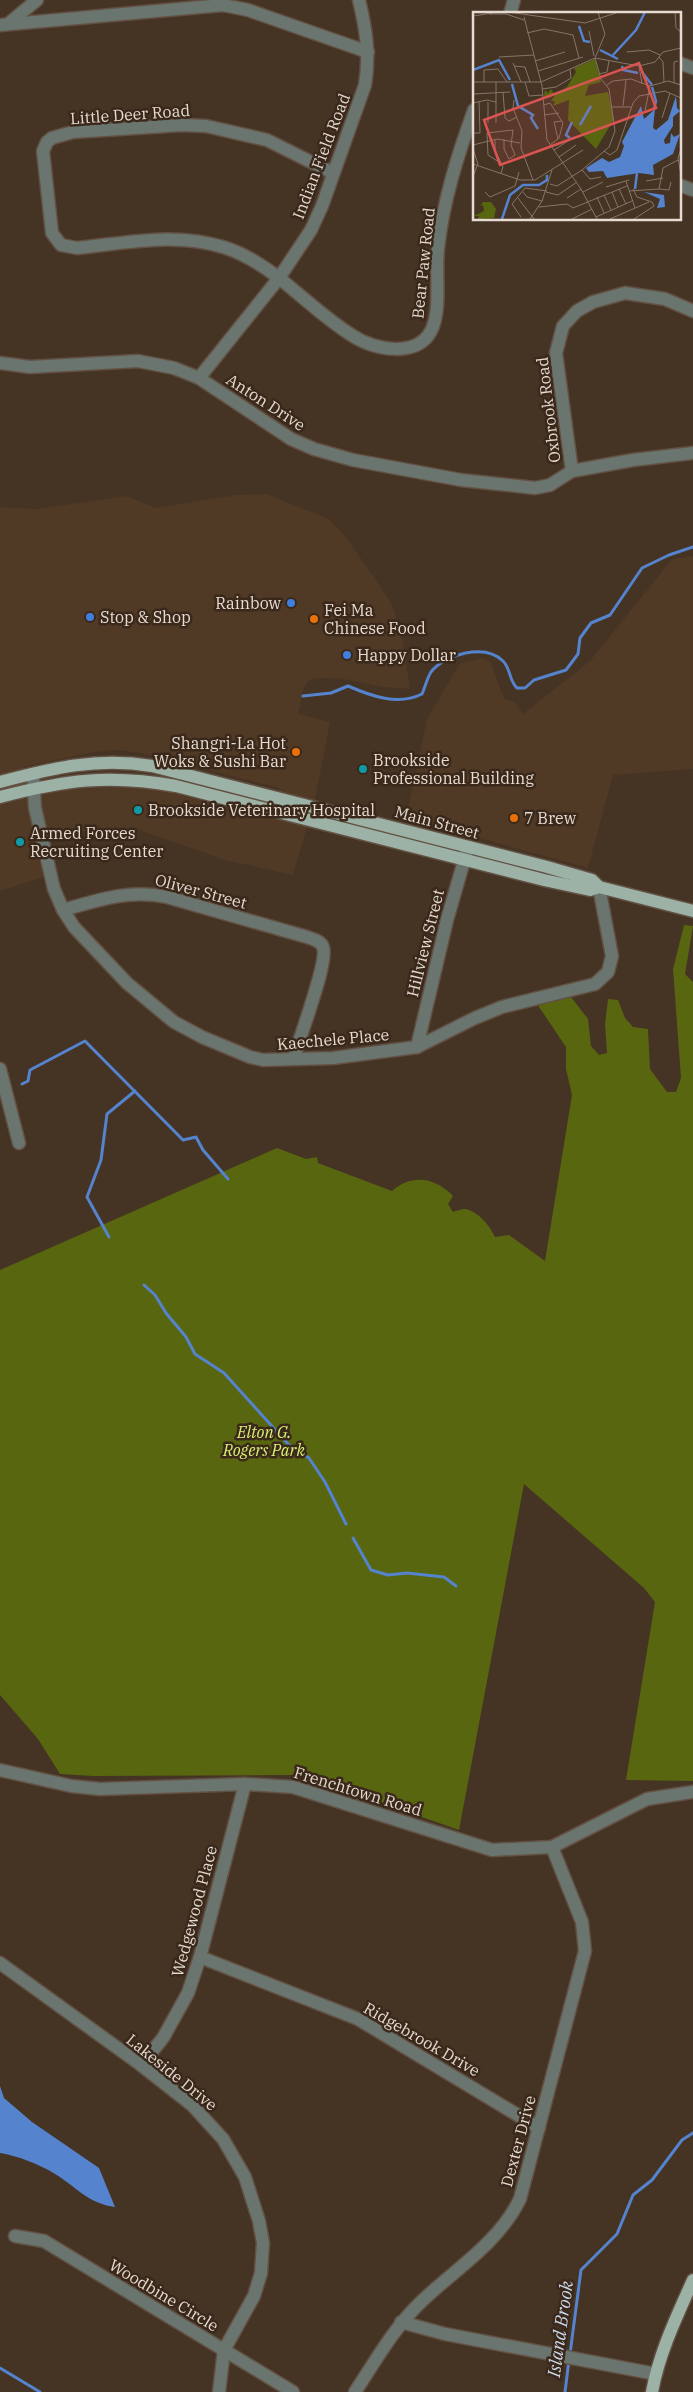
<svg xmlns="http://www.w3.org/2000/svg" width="693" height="2392" font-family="'IBM Plex Serif',serif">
<rect width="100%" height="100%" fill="#453324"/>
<g fill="#503925" fill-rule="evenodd">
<path d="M 267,494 L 329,519 L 347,538 L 390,601 L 401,629 L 410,689 L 382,687 L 344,679 L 322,678 L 310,680 L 304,687 L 298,714 L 330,722 L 315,800 L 293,875 L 225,860 L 139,830 L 101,829 L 34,839 L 44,877 L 0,891 L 0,507 L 37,509 L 127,496 L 156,508 L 236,495 ZM 116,750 L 141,753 L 279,788 L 271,818 L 164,791 L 127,787 L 64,789 L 41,791 L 21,799 L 23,767 L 94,752 Z"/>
<path d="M 693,556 L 693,769 L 613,775 L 588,868 L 406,818 L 427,719 L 460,663 L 482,658 L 491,662 L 504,699 L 514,701 L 523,714 L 590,661 L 672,559 Z"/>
</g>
<path fill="#58660f" d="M 684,925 L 693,926 L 685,974 L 693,982 L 693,1781 L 626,1780 L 655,1602 L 644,1588 L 524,1484 L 459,1830 L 302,1775 L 93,1776 L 60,1774 L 38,1739 L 0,1695 L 0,1270 L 277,1148 L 306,1159 L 317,1157 L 318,1163 L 392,1191 C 412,1173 436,1178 453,1196 L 448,1204 L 453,1212 C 456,1211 462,1209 465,1209 C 478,1211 490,1226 495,1237 L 509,1235 L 545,1261 L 572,1095 L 566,1069 L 566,1047 L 537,1004 L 571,997 L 588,1019 L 591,1046 L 599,1055 L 607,1053 L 605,1024 L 608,999 L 618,1000 L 625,1018 L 633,1027 L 648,1029 L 650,1069 L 667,1092 L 676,1092 L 681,1078 L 673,969 Z"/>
<path fill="#5583cd" d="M 0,2086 L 4,2098 L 32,2122 L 99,2168 L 115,2207 C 89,2204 75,2186 55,2174 C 39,2164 18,2156 0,2153 Z"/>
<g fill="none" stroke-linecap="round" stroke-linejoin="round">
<g stroke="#5583cd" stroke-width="3">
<path d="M 303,696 L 331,693 L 348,686 C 371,696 398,706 422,694 C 425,688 427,678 431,672 C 445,654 485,643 503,661 C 511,669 509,681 517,688 L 525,688 L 534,680 L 566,670 L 578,654 L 580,638 L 591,623 L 610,615 L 642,568 L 669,555 L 693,547"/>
<path d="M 22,1084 L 28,1081 L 30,1070 L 85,1041 L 183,1140 L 196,1137 L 203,1150 L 228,1179"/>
<path d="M 109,1237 L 87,1197 L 101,1160 L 107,1114 L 135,1091"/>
<path d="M 144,1285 L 155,1295 L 166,1313 L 186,1337 L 195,1354 L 224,1373 L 289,1445 L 309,1458 L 325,1482 L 346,1524"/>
<path d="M 353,1538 L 371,1570 L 388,1575 L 407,1573 L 444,1577 L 456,1586"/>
<path d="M 570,2354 L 581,2270 L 617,2234 L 633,2195 L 652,2180 L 682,2140 L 693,2133"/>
<path d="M 0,2368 L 40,2392"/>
<path d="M 565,2392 L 569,2360"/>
</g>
<defs>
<g id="minor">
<path d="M 510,14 L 514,0"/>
<path d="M 8,24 L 37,0"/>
<path d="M 0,25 L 223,5 L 248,10 L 368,52"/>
<path d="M 679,63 L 693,68"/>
<path d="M 333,173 L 267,140 L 206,126 L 182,125 L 73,132 L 52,138 L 47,142 L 43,151 L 52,233 L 61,245 L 77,248 C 126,243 175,232 223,247 C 243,253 262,265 279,278 C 303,297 327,320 353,336 C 374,350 417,358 431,331 C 442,310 435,272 438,249 C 443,201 458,154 474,110"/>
<path d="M 679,185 L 693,190"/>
<path d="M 0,363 L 30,367 L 138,361 L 174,368 L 199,378 L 291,439 L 314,449 L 353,460 L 461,480 L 535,488 L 550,485 L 572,471 L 633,460 L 693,453"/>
<path d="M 199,378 L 279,278 L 311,230 L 322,206 L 365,85 C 370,54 366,29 359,0"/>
<path d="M 572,471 L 556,353 L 563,326 L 577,311 L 593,302 L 625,293 L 665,299 L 693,311"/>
<path d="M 33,774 L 35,808 L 54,889 L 63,910 L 74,927 L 127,983 L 174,1022 L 202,1037 L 250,1057 L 263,1060 L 333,1058 L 417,1047 L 475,1018 L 502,1007 L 595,984 L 608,972 L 612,956 L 599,887"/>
<path d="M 63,910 C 98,900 130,889 167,897 L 307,937 C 313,939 321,941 323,947 C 329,961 299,1038 294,1058"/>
<path d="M 417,1047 L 447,920 L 468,847"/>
<path d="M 0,1069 L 19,1143"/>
<path d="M 0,1770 L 71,1786 L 100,1789 L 245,1784 L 293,1787 L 492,1850 L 552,1847 L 647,1799 L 693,1792"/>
<path d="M 200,1957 L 358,2019 L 539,2128"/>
<path d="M 0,1963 L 141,2065 L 192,2105 L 223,2139 L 245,2177 L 259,2221 L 263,2243 L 261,2273 L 254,2296 L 224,2350 L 219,2392"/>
<path d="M 141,2065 L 163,2038 L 188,1993 L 200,1957 L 245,1784"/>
<path d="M 15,2236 L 44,2241 L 293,2392"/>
<path d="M 401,2322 L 445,2334 L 656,2374"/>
<path d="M 355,2392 C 376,2360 395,2326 423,2300 C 457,2268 499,2242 520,2199 L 585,1951 L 582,1922 L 552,1847"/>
</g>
<g id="major">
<path d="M 0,782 C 53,768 97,757 152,766 L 547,867 L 592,880 L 599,887"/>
<path d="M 0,797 C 65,780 109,774 176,786 L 544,880 L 590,890 L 599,887 L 693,911"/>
<path d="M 652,2392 C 659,2353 677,2316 693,2280"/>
</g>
</defs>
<use href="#minor" stroke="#625143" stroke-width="15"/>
<use href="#major" stroke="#625143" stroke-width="15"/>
<use href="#minor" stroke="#6a756f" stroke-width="12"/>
<use href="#major" stroke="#9cb2a6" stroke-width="12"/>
</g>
<g fill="#3f7fe0" stroke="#3a291b" stroke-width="2">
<circle cx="291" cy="603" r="5"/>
<circle cx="90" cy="617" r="5"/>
<circle cx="347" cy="655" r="5"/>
</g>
<g fill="#e8710a" stroke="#3a291b" stroke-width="2">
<circle cx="314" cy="619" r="5"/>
<circle cx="296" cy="752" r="5"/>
<circle cx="514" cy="818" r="5"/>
</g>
<g fill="#0f9aa8" stroke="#3a291b" stroke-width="2">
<circle cx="363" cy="769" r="5"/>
<circle cx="138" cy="810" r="5"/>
<circle cx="20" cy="842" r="5"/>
</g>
<g text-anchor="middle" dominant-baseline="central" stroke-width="5" stroke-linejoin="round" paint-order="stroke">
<g font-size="16" fill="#e6dad1" stroke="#3a291b">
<text transform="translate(130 114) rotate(-4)">Little Deer Road</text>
<text transform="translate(321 156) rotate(-69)">Indian Field Road</text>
<text transform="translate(423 263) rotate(-84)">Bear Paw Road</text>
<text transform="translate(266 402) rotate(33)">Anton Drive</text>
<text transform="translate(548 410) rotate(-97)">Oxbrook Road</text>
<text transform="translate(437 822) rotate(15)">Main Street</text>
<text transform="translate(201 891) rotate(15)">Oliver Street</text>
<text transform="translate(425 943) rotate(-76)">Hillview Street</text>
<text transform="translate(333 1039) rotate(-5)">Kaechele Place</text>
<text transform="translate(358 1791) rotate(17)">Frenchtown Road</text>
<text transform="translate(194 1911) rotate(-75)">Wedgewood Place</text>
<text transform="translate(422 2039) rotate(30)">Ridgebrook Drive</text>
<text transform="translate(172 2072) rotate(39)">Lakeside Drive</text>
<text transform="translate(518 2141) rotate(-75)">Dexter Drive</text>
<text transform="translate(164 2295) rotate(31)">Woodbine Circle</text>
</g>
<g font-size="16" fill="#e6dad1" stroke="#3a291b" text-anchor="start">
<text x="281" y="603" text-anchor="end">Rainbow</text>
<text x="324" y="610">Fei Ma<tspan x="324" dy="18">Chinese Food</tspan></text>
<text x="100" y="617">Stop &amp; Shop</text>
<text x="357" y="655">Happy Dollar</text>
<text x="286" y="743" text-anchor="end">Shangri-La Hot<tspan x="286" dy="18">Woks &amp; Sushi Bar</tspan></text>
<text x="373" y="760">Brookside<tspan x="373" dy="18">Professional Building</tspan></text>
<text x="148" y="810">Brookside Veterinary Hospital</text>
<text x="524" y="818">7 Brew</text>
<text x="30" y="833">Armed Forces<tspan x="30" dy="18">Recruiting Center</tspan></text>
</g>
<g font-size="16" font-style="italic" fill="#d9f275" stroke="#3a291b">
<text x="264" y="1432">Elton G.<tspan x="264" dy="18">Rogers Park</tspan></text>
</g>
<g font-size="18" font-style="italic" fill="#cdd9ed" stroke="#3a291b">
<text transform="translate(560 2329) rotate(-82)">Island Brook</text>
</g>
</g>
<g transform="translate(473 12)">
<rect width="208" height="208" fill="#453324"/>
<path d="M 122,47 L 128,70 L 116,73 L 112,84 L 135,80 L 141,107 L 123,137 L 95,108 L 96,88 L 80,94 L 82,89 L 78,89 L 82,83 L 71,87 L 75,85 L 71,84 L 72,78 L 75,81 L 78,77 L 81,82 L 94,75 L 103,60 L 101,56 ZM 10,190 L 18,190 L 23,197 L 21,206 L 5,207 L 6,204 L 1,204 L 11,199 L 10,193 L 7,194 Z" fill="#58660f"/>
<path d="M 203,84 L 204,96 L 207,99 L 200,105 L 200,114 L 191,128 L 192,132 L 197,131 L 198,121 L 201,125 L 207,122 L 200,142 L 180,153 L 181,163 L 166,161 L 134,166 L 130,159 L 116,160 L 113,156 L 129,146 L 136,150 L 147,145 L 151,134 L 149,130 L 168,94 L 171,107 L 182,97 L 180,116 L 183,118 L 195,108 ZM 171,180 L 191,183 L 192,195 L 184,196 L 187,187 Z" fill="#5583cd"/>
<path fill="none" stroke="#5583cd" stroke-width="2.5" d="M 106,14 L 111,29 L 117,30M 127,38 L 145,47M 140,43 L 163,18 L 172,0M 149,54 L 150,58 L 165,61M 0,58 L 26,48 L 37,68M 169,60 L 179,73M 39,72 L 45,94 L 60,103 L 58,106 L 65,117M 179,75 L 183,89 L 181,97M 107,113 L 118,94M 97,126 L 93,123 L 99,110M 162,177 L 164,161M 29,207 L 37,183 L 50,173 L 66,173 L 74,168 L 74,163"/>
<path fill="none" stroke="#857669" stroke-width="1" d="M 35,0 L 112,11 L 146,0M 202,0 L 203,16 L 208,20M 16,2 L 33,2 L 51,8M 0,4 L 20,1M 51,5 L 69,74 L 74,128 L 108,177 L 124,207M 116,19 L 121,44M 54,21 L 71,17 L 100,23 L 106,46M 154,40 L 176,38 L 187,43M 26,45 L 61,43M 186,45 L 190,50 L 191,70M 62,49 L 92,40M 40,51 L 48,70M 41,54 L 52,55 L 57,70M 166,54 L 169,72M 65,59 L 110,45M 126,62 L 134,60 L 136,49M 0,70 L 68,70 L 122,46 L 166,54 L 182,50 L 190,40 L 208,36M 11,70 L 11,58 L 25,57 L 34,70M 23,70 L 23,111M 52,70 L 56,84 L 70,83M 201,71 L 201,50 L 205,49M 134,73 L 140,69 L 158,67 L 177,74 L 195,69 L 208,73M 69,77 L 83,75 L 98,66 L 97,57M 30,80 L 32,106 L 36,109 L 44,105M 0,82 L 37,80M 41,88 L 40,96 L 49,119 L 48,136 L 60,168M 15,90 L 15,111M 0,91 L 14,88 L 23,90M 71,93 L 77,91 L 90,111 L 86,126 L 77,133M 150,94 L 153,68M 138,95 L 158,95M 172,99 L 177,74M 71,103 L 86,101M 189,106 L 197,81M 0,121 L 7,121 L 6,89M 85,127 L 81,110 L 89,109M 22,128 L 22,138 L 30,155 L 28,161M 0,133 L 24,127 L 47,131M 0,137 L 5,152 L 0,164M 208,137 L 205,146 L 208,163M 81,138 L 101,125M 131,139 L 137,143 L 144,138 L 160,91 L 166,84 L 192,79 L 208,86M 86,145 L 103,133M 0,152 L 47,168 L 62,168 L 110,138M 29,152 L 15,143 L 14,121 L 40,118 L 38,133 L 42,143 L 36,147 L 31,137 L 31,127M 109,158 L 117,167 L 128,165M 153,169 L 162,196M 173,169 L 190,166M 77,172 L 84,174 L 109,158 L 136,135 L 142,119 L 136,77 L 128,67 L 122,46 L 132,22 L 125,0M 133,175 L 156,168M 146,177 L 153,192M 160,177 L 164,185 L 179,190 L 181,194 L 161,207M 186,177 L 196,178 L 198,170M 156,179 L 186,177 L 190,156 L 205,148M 12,180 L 17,185 L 42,174 L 46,160M 50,180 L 54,185 L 69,189M 73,180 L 85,183 L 104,170M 110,180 L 130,170M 139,180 L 145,195M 131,183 L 138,198M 124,185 L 131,201M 45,186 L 61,207M 94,186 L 108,177M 66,195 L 94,192 L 100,196 L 154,174M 48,205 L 39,192 L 52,176 L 74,179M 123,205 L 159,189M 57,207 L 69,189 L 79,158M 99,207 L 119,197M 137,207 L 176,190"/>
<path fill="#da5452" fill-opacity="0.15" stroke="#da5452" stroke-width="2.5" d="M 166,51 L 183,96 L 27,153 L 11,108 Z"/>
<rect width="208" height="208" fill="none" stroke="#e6dad1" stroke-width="2.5"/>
</g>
</svg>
